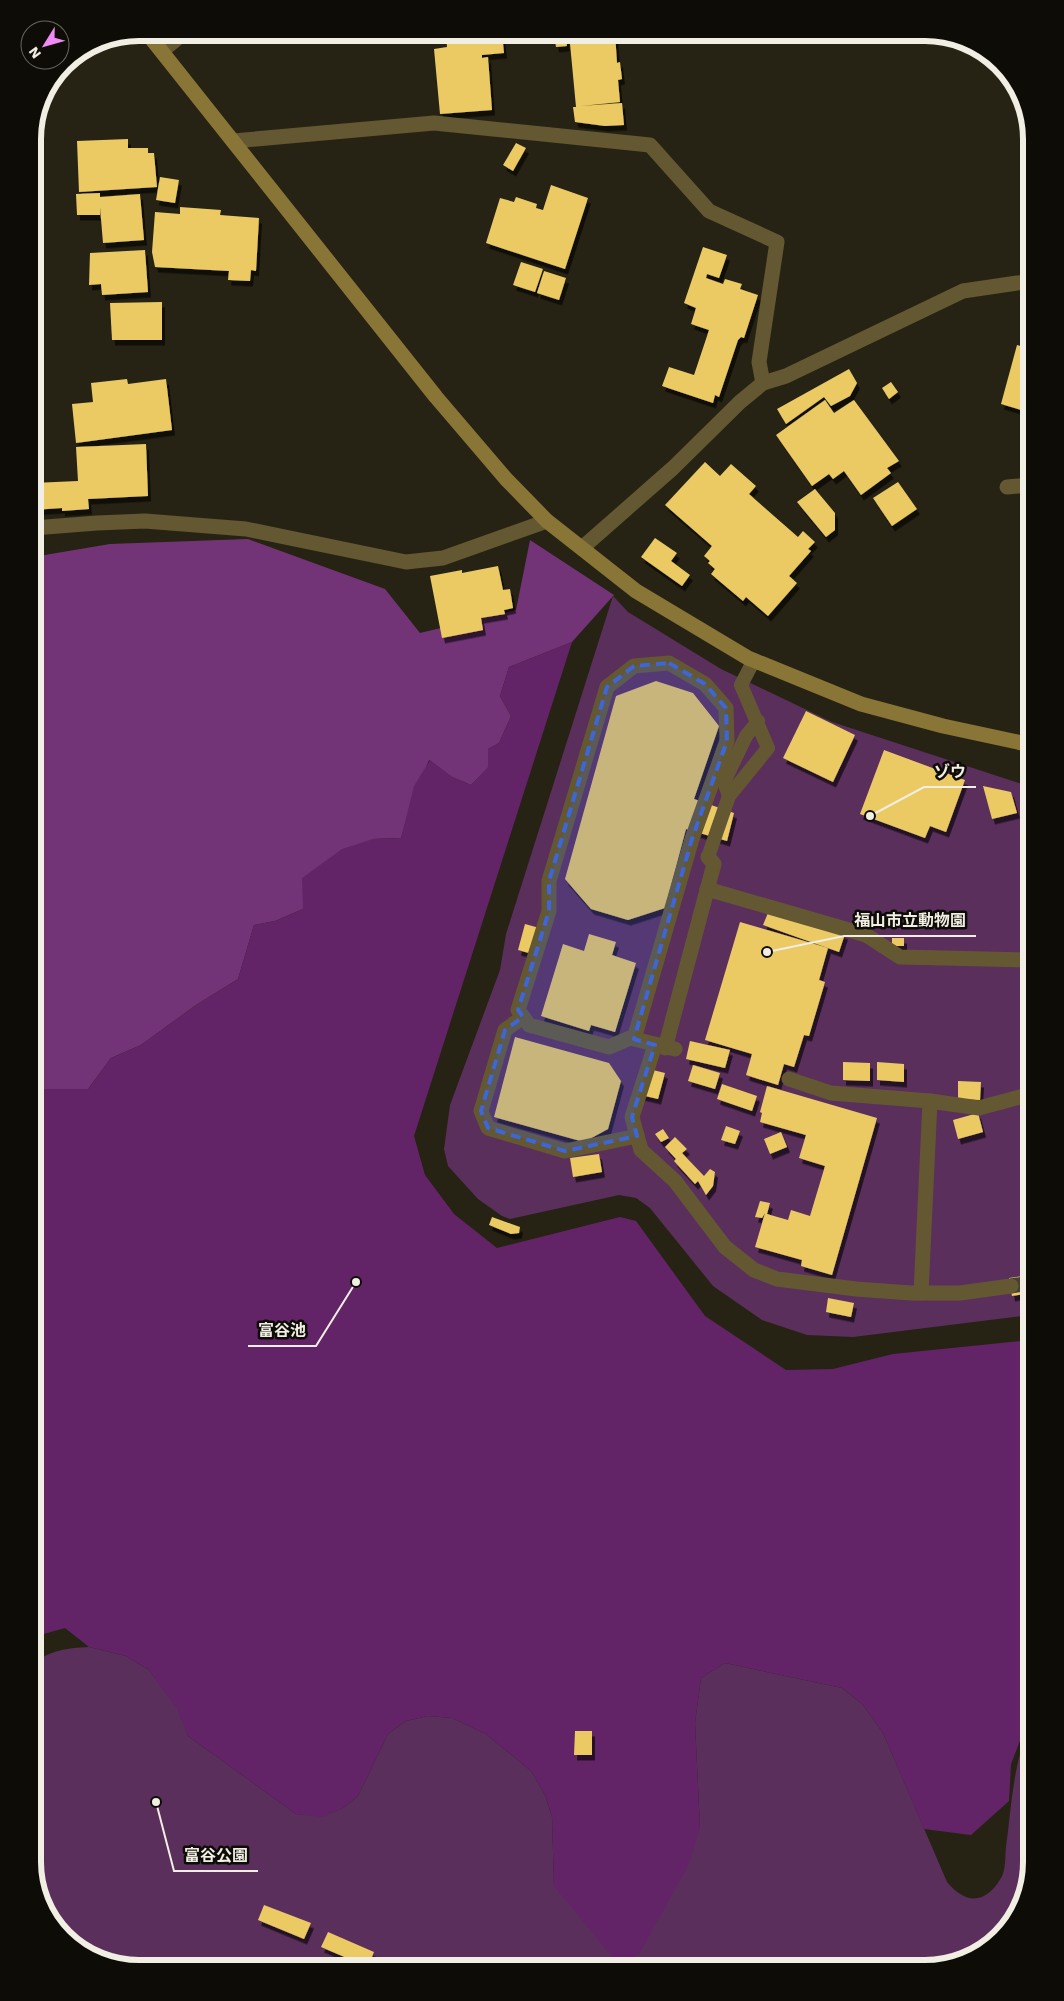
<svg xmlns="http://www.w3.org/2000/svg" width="1064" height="2001" font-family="'Work Sans','Noto Sans JP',sans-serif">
<defs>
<filter id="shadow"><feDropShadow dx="3" dy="5.5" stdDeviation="0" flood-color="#0009"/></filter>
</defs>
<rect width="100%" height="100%" fill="#272314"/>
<g fill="#5a2f5c">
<path d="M 613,596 L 628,612 L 721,669 L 832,722 L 1031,787 L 1031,1315 L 853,1337 L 807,1335 L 762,1320 L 713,1286 L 650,1208 L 636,1198 L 619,1195 L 510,1219 L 502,1216 L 478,1199 L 448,1166 L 444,1149 L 450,1105 L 500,970 L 506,934 Z"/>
<path d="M 89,1647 L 126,1656 L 149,1670 L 178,1709 L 188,1736 L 296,1814 L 323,1816 L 343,1808 L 358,1796 L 388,1734 L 406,1721 L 428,1716 L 452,1718 L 486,1734 L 531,1771 L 545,1795 L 552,1817 L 554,1886 L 700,1828 L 695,1723 L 701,1678 L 725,1663 L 842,1688 L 863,1705 L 883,1733 L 947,1882 C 966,1905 986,1904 1001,1878 C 1006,1870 1005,1856 1006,1847 C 1011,1813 1013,1757 1031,1727 L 1031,1862 L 1014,1921 L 966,1960 L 925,1968 L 133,1968 L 80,1950 L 41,1903 L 33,1862 L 33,1664 C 50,1650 68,1648 89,1647 Z"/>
</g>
<path fill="#733477" d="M 248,539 L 385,589 L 420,633 L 516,610 L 530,540 L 614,595 L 572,642 L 509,667 L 500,696 L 511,716 L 499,743 L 488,749 L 489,767 L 471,785 L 452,777 L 429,760 L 408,813 L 401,838 L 373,839 L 303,909 L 275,921 L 254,925 L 238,979 L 196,1005 L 141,1045 L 111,1058 L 88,1089 L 40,1089 L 33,1085 L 33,557 L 110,544 Z"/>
<path fill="#622467" d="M 572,642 L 414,1136 L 425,1175 L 454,1214 L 497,1248 L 620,1217 L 636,1221 L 705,1316 L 786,1370 L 833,1369 L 893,1354 L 1031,1340 L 1031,1717 L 1028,1720 L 1011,1764 L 1009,1801 L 971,1835 L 924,1829 L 883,1733 L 863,1705 L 842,1688 L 725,1663 L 701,1678 L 695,1723 L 700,1828 L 688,1866 L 639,1954 L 625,1962 L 613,1958 L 554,1886 L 552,1817 L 545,1795 L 531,1771 L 486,1734 L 452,1718 L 428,1716 L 406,1721 L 388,1734 L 358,1796 L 343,1808 L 322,1817 L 296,1814 L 188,1736 L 177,1709 L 149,1670 L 126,1656 L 89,1647 L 65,1628 L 33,1637 L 33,1085 L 40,1089 L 88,1089 L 111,1058 L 141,1045 L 196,1005 L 238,979 L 254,925 L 275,921 L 303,909 L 302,878 L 342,849 L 373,839 L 401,838 L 414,786 L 430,760 L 452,777 L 471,785 L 488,767 L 488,749 L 499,743 L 511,716 L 500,696 L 509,667 Z"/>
<g fill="#ebca64" filter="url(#shadow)">
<path d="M 446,33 L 502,33 L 504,53 L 482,55 L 482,58 L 488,57 L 492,110 L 440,114 L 434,49 L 447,47 Z"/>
<path d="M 569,33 L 615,33 L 617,63 L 620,62 L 622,79 L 618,80 L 620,102 L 581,106 L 622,103 L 624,125 L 605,126 L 575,122 L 573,107 L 576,107 Z"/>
<path d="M 554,34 L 565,34 L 567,46 L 556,47 Z"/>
<path d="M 128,139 L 128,148 L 148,148 L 148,153 L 154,153 L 157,187 L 79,192 L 77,141 Z"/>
<path d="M 516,143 L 526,148 L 513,171 L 503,165 Z"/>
<path d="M 160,177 L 179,180 L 175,203 L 156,200 Z"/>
<path d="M 551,185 L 588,198 L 565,269 L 486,243 L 500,198 L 514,202 L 516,197 L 537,204 L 536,208 L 543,210 Z"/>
<path d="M 100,193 L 100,197 L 140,194 L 144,240 L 103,243 L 100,207 L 100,215 L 77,215 L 76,194 Z"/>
<path d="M 180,207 L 221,210 L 220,215 L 259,218 L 256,271 L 251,270 L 250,281 L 228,280 L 229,271 L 155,267 L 152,252 L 155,212 L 180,214 Z"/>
<path d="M 703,247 L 727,255 L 719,278 L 707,274 L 706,278 L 723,284 L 725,279 L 742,284 L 740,289 L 758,295 L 744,338 L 741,337 L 738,340 L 719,397 L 715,395 L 713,403 L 662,386 L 669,367 L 694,375 L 709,330 L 691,324 L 696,308 L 684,303 Z"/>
<path d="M 145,250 L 148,292 L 102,295 L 101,284 L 89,285 L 90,253 Z"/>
<path d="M 521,262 L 543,269 L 535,292 L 513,285 Z"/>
<path d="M 544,271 L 566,278 L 559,300 L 537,293 Z"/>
<path d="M 162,302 L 162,340 L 112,340 L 110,303 Z"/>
<path d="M 1017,345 L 1031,349 L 1031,413 L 1001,404 Z"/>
<path d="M 849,369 L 857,383 L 850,396 L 831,406 L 824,397 L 786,424 L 777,409 Z"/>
<path d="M 127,379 L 128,384 L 166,379 L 172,430 L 76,443 L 72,404 L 93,402 L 91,383 Z"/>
<path d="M 891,382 L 898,392 L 889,399 L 882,388 Z"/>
<path d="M 825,400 L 834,413 L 854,400 L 899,461 L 887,468 L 891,473 L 861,495 L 844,471 L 833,479 L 829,474 L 812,486 L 776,435 Z"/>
<path d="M 146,444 L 148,496 L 88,499 L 89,509 L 62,511 L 62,508 L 33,510 L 33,483 L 78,481 L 76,447 Z"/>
<path d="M 705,462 L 720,476 L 731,464 L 756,486 L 749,494 L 798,537 L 803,531 L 815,542 L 808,549 L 811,551 L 789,576 L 797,583 L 768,616 L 746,597 L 743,601 L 711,574 L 715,569 L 708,563 L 710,561 L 704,556 L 712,546 L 665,505 Z"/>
<path d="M 898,482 L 917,509 L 892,526 L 873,498 Z"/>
<path d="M 815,489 L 835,513 L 835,530 L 826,537 L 797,502 Z"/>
<path d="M 655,538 L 677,553 L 671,561 L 690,575 L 682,586 L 641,557 Z"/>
<path d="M 498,566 L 503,590 L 510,589 L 513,608 L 504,610 L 505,614 L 481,618 L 483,630 L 442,638 L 430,576 L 462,570 L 462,573 Z"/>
<path d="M 656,681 L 693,693 L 719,726 L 694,799 L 734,813 L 727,841 L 686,829 L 665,908 L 628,920 L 591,909 L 565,879 L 616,696 Z"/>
<path d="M 806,711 L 855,735 L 833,782 L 783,758 Z"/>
<path d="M 884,750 L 965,780 L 946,832 L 930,826 L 925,838 L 860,814 Z"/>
<path d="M 983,786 L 1011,792 L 1017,813 L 992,819 Z"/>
<path d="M 770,908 L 845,934 L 839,952 L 763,925 Z"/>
<path d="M 740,922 L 828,948 L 819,980 L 825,982 L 809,1036 L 804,1035 L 794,1067 L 784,1064 L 778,1085 L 746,1075 L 752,1054 L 705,1040 Z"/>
<path d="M 525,924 L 543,929 L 536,955 L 518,950 Z"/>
<path d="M 589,934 L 616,942 L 612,955 L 636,963 L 615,1032 L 591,1025 L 589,1031 L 541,1016 L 563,944 L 584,951 Z"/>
<rect x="892" y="938" width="12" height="8"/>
<path d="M 515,1037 L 609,1063 L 621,1081 L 608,1129 L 584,1142 L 494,1117 Z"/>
<path d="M 690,1041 L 730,1050 L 725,1068 L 686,1059 Z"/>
<path d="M 843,1062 L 870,1063 L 870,1081 L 843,1080 Z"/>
<path d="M 877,1062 L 904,1064 L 904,1082 L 877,1080 Z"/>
<path d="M 693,1065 L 720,1073 L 715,1089 L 688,1081 Z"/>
<path d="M 649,1069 L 665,1073 L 658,1099 L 641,1095 Z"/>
<path d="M 958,1081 L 981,1082 L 980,1100 L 958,1099 Z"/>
<path d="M 722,1084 L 757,1096 L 752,1111 L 717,1099 Z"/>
<path d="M 767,1086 L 877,1118 L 832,1275 L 801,1266 L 802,1260 L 755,1247 L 765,1213 L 762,1218 L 755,1217 L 760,1201 L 770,1203 L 767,1214 L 788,1220 L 791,1210 L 810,1216 L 825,1166 L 799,1158 L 806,1135 L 760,1122 L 762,1113 L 760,1112 Z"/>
<path d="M 978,1113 L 983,1132 L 958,1139 L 953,1120 Z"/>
<path d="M 726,1126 L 740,1131 L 735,1144 L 721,1140 Z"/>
<path d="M 663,1129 L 669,1138 L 661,1142 L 655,1134 Z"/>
<path d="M 781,1132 L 787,1147 L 770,1154 L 764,1139 Z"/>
<path d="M 675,1137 L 687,1149 L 682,1153 L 704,1176 L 710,1169 L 715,1172 L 713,1186 L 706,1195 L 698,1181 L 695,1184 L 674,1161 L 676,1159 L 665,1147 Z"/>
<path d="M 599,1154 L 602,1172 L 573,1177 L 570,1158 Z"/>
<path d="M 492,1217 L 520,1227 L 519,1233 L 511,1234 L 489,1225 Z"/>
<path d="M 1031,1275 L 1031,1293 L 1012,1296 L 1009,1278 Z"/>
<path d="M 828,1298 L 854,1303 L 851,1317 L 826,1312 Z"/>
<path d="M 575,1731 L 592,1731 L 592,1755 L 574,1755 Z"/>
<path d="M 264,1905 L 311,1923 L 304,1939 L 258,1920 Z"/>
<path d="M 328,1932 L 374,1952 L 368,1967 L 321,1947 Z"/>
</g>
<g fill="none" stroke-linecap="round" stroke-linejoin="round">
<path stroke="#454133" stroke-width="15" stroke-dasharray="15 8" stroke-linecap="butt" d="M 1011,1286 L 1031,1283"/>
<g stroke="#645832" stroke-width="14">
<path d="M 729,796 L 724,782 L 746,736 L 758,721"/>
<path d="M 708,857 L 729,796 L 768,748 L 741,685 L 754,660"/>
</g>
<g stroke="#645832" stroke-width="15">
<path d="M 162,51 L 184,33"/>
<path d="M 233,141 L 434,123 L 650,145 L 709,211 L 777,242 L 759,362 L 763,383"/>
<path d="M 1007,487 L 1031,485"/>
<path d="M 33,528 L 97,523 L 145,521 L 246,529 L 406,562 L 443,558 L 547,521"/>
<path d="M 582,548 L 673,468 L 740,402 L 763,383 L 786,376 L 963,291 L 1031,281"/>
<path d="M 707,889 L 866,935 L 900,957 L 1031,960"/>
<path d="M 523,1017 L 505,1030 L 481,1111 L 488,1128 L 565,1151 L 637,1136"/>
<path d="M 634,1039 L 692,839 L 727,741 L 726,708 L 705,684 L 669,663 L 634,666 L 607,687 L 549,881 L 549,911 L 518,1010 L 529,1025 L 609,1047 L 630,1038 L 675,1049"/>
<path d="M 655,1045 L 632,1117 L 641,1150 L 675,1181 L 725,1247 L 754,1270 L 777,1279 L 856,1289 L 911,1293 L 960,1293 L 1011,1286"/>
<path d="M 665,1048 L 714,864 L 708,857"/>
<path d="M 789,1079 L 831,1093 L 930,1101 L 979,1108 L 1031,1094"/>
<path d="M 921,1293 L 930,1101"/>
</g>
<path stroke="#897536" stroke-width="15" d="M 147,33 L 436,397 L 506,479 L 547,521 L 636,591 L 748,658 L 861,704 L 943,726 L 1031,745"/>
</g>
<path fill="#3d66da" fill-opacity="0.2" stroke="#3d66da" stroke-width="4" stroke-dasharray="10 6" stroke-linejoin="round" d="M 669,663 L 705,684 L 726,708 L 727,741 L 692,839 L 634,1039 L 655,1045 L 632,1117 L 637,1136 L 565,1151 L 488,1128 L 481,1111 L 505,1030 L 523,1017 L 518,1010 L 549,911 L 549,881 L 607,687 L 634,666 Z"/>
<path d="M0 0H1064V2001H0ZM139 41H925A98 98 0 0 1 1023 139V1862A98 98 0 0 1 925 1960H139A98 98 0 0 1 41 1862V139A98 98 0 0 1 139 41Z" fill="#0e0c06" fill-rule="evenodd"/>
<path fill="none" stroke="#f1eee4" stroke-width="6" d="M139 41H925A98 98 0 0 1 1023 139V1862A98 98 0 0 1 925 1960H139A98 98 0 0 1 41 1862V139A98 98 0 0 1 139 41Z"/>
<path fill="none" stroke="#f1eee4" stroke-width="2" d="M870 816L924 787H976M767 952L844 936H976M356 1282L316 1346H248M156 1802L174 1871H258"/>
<g fill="#f1eee4" stroke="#0e0c06" stroke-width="2">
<circle cx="870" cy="816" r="5"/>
<circle cx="767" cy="952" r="5"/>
<circle cx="356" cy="1282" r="5"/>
<circle cx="156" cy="1802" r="5"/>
</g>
<g font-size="16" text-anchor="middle" font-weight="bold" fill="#f1eee4" stroke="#0e0c06" stroke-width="5" stroke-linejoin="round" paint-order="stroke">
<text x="950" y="777">ゾウ</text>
<text x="910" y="926">福山市立動物園</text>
<text x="282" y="1336">富谷池</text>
<text x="216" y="1861">富谷公園</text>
</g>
<g transform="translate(45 45) rotate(233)"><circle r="24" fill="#0e0c06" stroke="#69665f"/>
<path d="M0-4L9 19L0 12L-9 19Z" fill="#f08bf6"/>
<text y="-8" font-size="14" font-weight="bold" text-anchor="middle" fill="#f1eee4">N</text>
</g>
</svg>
